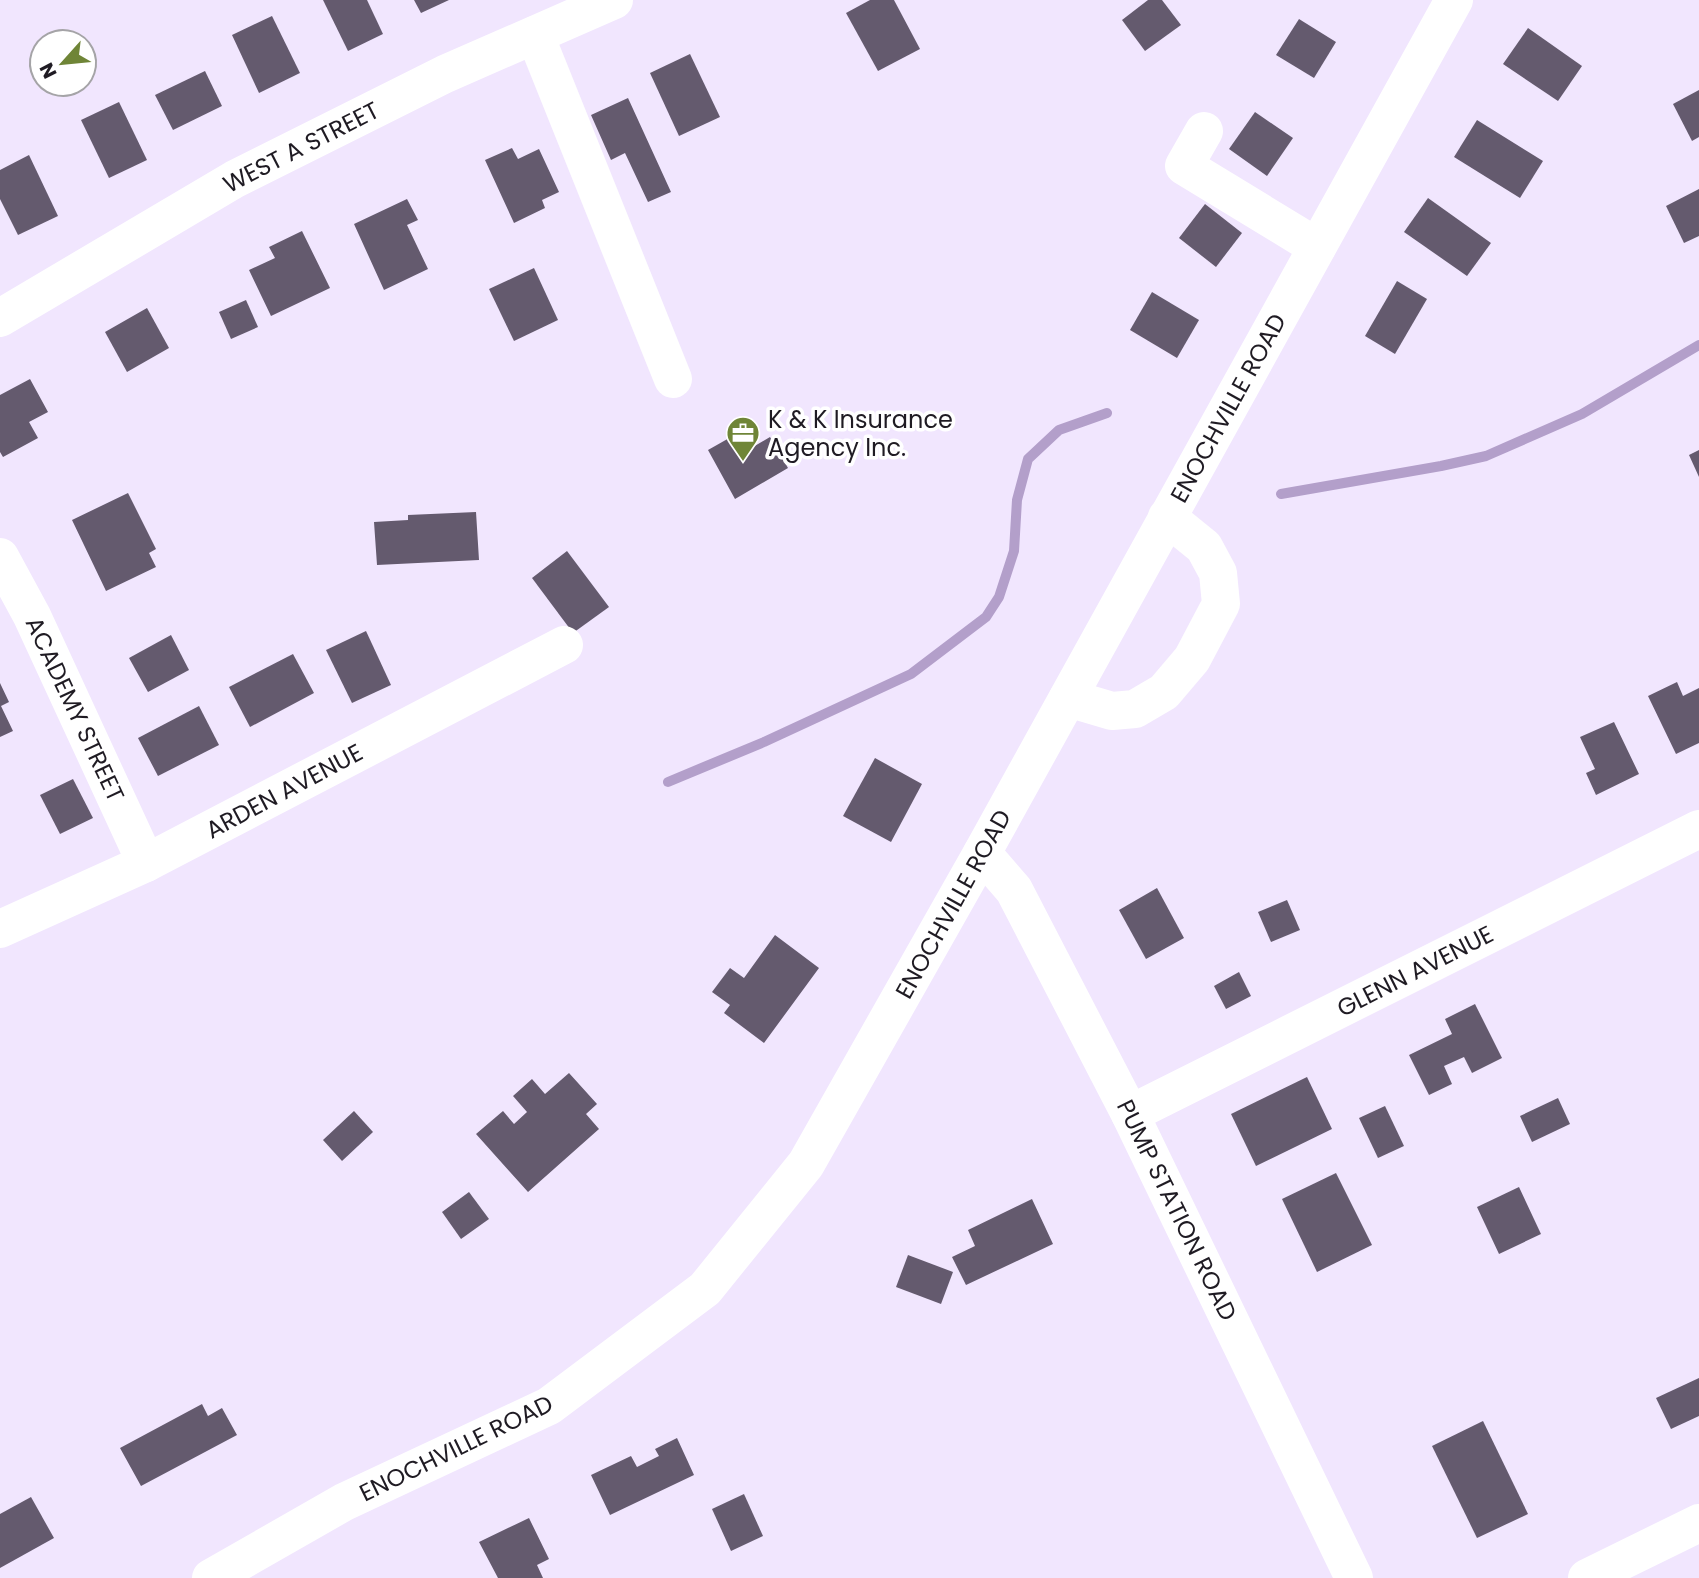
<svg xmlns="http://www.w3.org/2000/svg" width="1699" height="1578" font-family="Poppins,sans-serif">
<rect width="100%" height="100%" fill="#f1e6fe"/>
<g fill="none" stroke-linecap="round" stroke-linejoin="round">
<g stroke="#b39fca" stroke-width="10">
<path d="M 1281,494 L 1441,466 L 1486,456 L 1582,414 L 1699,345"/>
<path d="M 668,782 L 764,742 L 911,674 L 986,617 L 999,597 L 1014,551 L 1017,500 L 1028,459 L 1059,430 L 1107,413"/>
</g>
</g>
<g fill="#645a6e">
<path d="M 323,0 L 367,0 L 383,34 L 348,51 Z"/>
<path d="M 414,0 L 449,0 L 421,13 Z"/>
<path d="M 870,0 L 894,0 L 920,49 L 878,71 L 846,13 Z"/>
<path d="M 1148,0 L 1162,0 L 1181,25 L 1145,51 L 1122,20 Z"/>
<path d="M 272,16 L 300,73 L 259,93 L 232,35 Z"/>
<path d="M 1299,19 L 1336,42 L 1314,78 L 1276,55 Z"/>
<path d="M 1528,28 L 1582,66 L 1558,101 L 1503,64 Z"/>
<path d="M 690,54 L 720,117 L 679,136 L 650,73 Z"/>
<path d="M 205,71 L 222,106 L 173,130 L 155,95 Z"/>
<path d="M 1699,90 L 1699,137 L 1692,141 L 1673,104 Z"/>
<path d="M 628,98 L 671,192 L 648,202 L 625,153 L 611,160 L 591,115 Z"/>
<path d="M 119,102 L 147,160 L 109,178 L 81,120 Z"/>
<path d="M 1255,112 L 1293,138 L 1267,176 L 1229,149 Z"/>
<path d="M 1477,120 L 1543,161 L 1520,198 L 1454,157 Z"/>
<path d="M 512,148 L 518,159 L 539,149 L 559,192 L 542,200 L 545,208 L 514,223 L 485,160 Z"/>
<path d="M 29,155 L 58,216 L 18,235 L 0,199 L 0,170 Z"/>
<path d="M 1699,189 L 1699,236 L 1684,243 L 1666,206 Z"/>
<path d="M 1428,198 L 1491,243 L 1467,276 L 1404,232 Z"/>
<path d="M 407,199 L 418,220 L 407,225 L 428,269 L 384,290 L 354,224 Z"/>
<path d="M 1205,204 L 1242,233 L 1216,267 L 1179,238 Z"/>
<path d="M 302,231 L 330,288 L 271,316 L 249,270 L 275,258 L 269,247 Z"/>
<path d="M 534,268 L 558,320 L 514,341 L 489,289 Z"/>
<path d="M 1397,281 L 1427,299 L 1395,354 L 1365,336 Z"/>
<path d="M 1152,292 L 1199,320 L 1177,358 L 1130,330 Z"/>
<path d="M 246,300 L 258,327 L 231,339 L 219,312 Z"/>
<path d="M 147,308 L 169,348 L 127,372 L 105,332 Z"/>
<path d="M 30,379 L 48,412 L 29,422 L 38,438 L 3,457 L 0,452 L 0,395 Z"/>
<path d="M 731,437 L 741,454 L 770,437 L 788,468 L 735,499 L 708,450 Z"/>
<path d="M 1699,450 L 1699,477 L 1689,455 Z"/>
<path d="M 128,493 L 156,549 L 149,553 L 156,567 L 106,591 L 72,520 Z"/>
<path d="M 476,512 L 479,560 L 377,565 L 374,522 L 408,520 L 408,515 Z"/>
<path d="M 567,551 L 609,607 L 573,633 L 532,578 Z"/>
<path d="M 366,631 L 391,685 L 352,703 L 326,650 Z"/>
<path d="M 171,635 L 189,670 L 148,692 L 129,658 Z"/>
<path d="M 293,654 L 314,693 L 250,727 L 229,687 Z"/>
<path d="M 1677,682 L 1683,696 L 1699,688 L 1699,743 L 1676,754 L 1648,696 Z"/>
<path d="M 0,683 L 9,702 L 1,706 L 13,731 L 0,737 Z"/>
<path d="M 199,706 L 219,745 L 158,776 L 138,738 Z"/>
<path d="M 1614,722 L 1639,774 L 1596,795 L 1586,773 L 1595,769 L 1580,737 Z"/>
<path d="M 875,758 L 922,784 L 891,842 L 843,816 Z"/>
<path d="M 73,779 L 93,818 L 60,834 L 40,795 Z"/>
<path d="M 1157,888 L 1184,938 L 1146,959 L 1119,910 Z"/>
<path d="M 1287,900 L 1300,930 L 1271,942 L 1258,912 Z"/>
<path d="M 775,935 L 819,968 L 764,1043 L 724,1013 L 730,1005 L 712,992 L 730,968 L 744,978 Z"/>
<path d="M 1239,972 L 1251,996 L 1226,1009 L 1214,986 Z"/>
<path d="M 1475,1004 L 1502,1058 L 1472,1073 L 1464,1057 L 1444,1066 L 1452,1084 L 1429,1095 L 1409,1055 L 1452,1034 L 1445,1019 Z"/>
<path d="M 569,1073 L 597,1104 L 586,1114 L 599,1129 L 528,1192 L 476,1134 L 503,1111 L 514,1124 L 527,1112 L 513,1096 L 532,1079 L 545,1094 Z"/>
<path d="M 1307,1077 L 1332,1129 L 1256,1166 L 1231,1114 Z"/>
<path d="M 1558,1098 L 1570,1124 L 1532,1142 L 1520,1116 Z"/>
<path d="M 1385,1106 L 1404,1146 L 1378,1158 L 1359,1118 Z"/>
<path d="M 354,1111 L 373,1132 L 342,1161 L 323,1140 Z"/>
<path d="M 1336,1173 L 1372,1245 L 1317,1272 L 1282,1199 Z"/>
<path d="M 1519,1187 L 1541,1234 L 1499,1254 L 1477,1207 Z"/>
<path d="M 469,1192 L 489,1219 L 461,1239 L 442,1212 Z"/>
<path d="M 1032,1199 L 1053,1244 L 966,1285 L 952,1257 L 975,1246 L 968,1230 Z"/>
<path d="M 908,1255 L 953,1272 L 941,1304 L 896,1287 Z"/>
<path d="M 1699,1378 L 1699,1416 L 1671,1429 L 1656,1398 Z"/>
<path d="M 202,1404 L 208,1416 L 222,1408 L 237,1435 L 141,1486 L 120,1448 Z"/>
<path d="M 1483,1421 L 1528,1514 L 1477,1538 L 1432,1446 Z"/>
<path d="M 677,1438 L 694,1475 L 610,1515 L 591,1475 L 631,1456 L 637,1467 L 659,1456 L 655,1449 Z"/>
<path d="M 744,1494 L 763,1536 L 731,1551 L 712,1509 Z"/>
<path d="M 31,1497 L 54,1538 L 0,1568 L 0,1514 Z"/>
<path d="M 529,1518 L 549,1559 L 537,1565 L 543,1578 L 498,1578 L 479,1542 Z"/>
</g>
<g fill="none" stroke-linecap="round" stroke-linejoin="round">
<g stroke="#fff" stroke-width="38">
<path d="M 535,35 L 673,379"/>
<path d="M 1204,131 L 1184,166 L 1317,247"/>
<path d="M 0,318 L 235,179 L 445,74 L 614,0"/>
<path d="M 0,557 L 32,616 L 146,863"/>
<path d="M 1068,698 L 1112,711 L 1135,709 L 1164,692 L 1192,659 L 1221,604 L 1218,573 L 1204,547 L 1167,517"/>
<path d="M 982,853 L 1014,890 L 1130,1114 L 1354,1578"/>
<path d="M 0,929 L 146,863 L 564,645"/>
<path d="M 1130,1114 L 1699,829"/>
<path d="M 211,1578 L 344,1502 L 549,1406 L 705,1289 L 806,1164 L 982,853 L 1454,0"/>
<path d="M 1587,1578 L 1699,1523"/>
</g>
</g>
<defs>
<symbol id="office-pin" viewBox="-11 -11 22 30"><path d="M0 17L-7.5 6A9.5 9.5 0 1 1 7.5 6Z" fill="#6f8537" stroke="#fff"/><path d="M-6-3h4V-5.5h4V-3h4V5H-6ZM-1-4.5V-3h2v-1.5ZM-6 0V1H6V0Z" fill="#fff"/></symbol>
</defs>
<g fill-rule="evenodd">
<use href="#office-pin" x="724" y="414" width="38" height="52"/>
</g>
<g text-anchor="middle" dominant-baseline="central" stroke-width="7" stroke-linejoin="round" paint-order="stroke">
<g font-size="24" fill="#1f1b23" stroke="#fff">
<text transform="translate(301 147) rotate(-27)">WEST A STREET</text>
<text transform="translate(1228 408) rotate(-61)">ENOCHVILLE ROAD</text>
<text transform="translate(75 709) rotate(65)">ACADEMY STREET</text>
<text transform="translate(284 791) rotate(-28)">ARDEN AVENUE</text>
<text transform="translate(953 904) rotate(-61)">ENOCHVILLE ROAD</text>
<text transform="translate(1415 971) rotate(-27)">GLENN AVENUE</text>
<text transform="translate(1177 1210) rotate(64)">PUMP STATION ROAD</text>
<text transform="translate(456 1448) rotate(-26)">ENOCHVILLE ROAD</text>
</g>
<g font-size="24" fill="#1f1b23" stroke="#fff" text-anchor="start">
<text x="768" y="419">K &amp; K Insurance<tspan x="768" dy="28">Agency Inc.</tspan></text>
</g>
</g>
<g transform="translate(63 63) rotate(243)"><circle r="33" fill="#ffffff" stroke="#a5a4a7" stroke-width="2"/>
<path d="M0-5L12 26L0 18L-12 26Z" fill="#6f8537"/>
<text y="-10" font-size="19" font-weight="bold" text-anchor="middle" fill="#1f1b23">N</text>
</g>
</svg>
